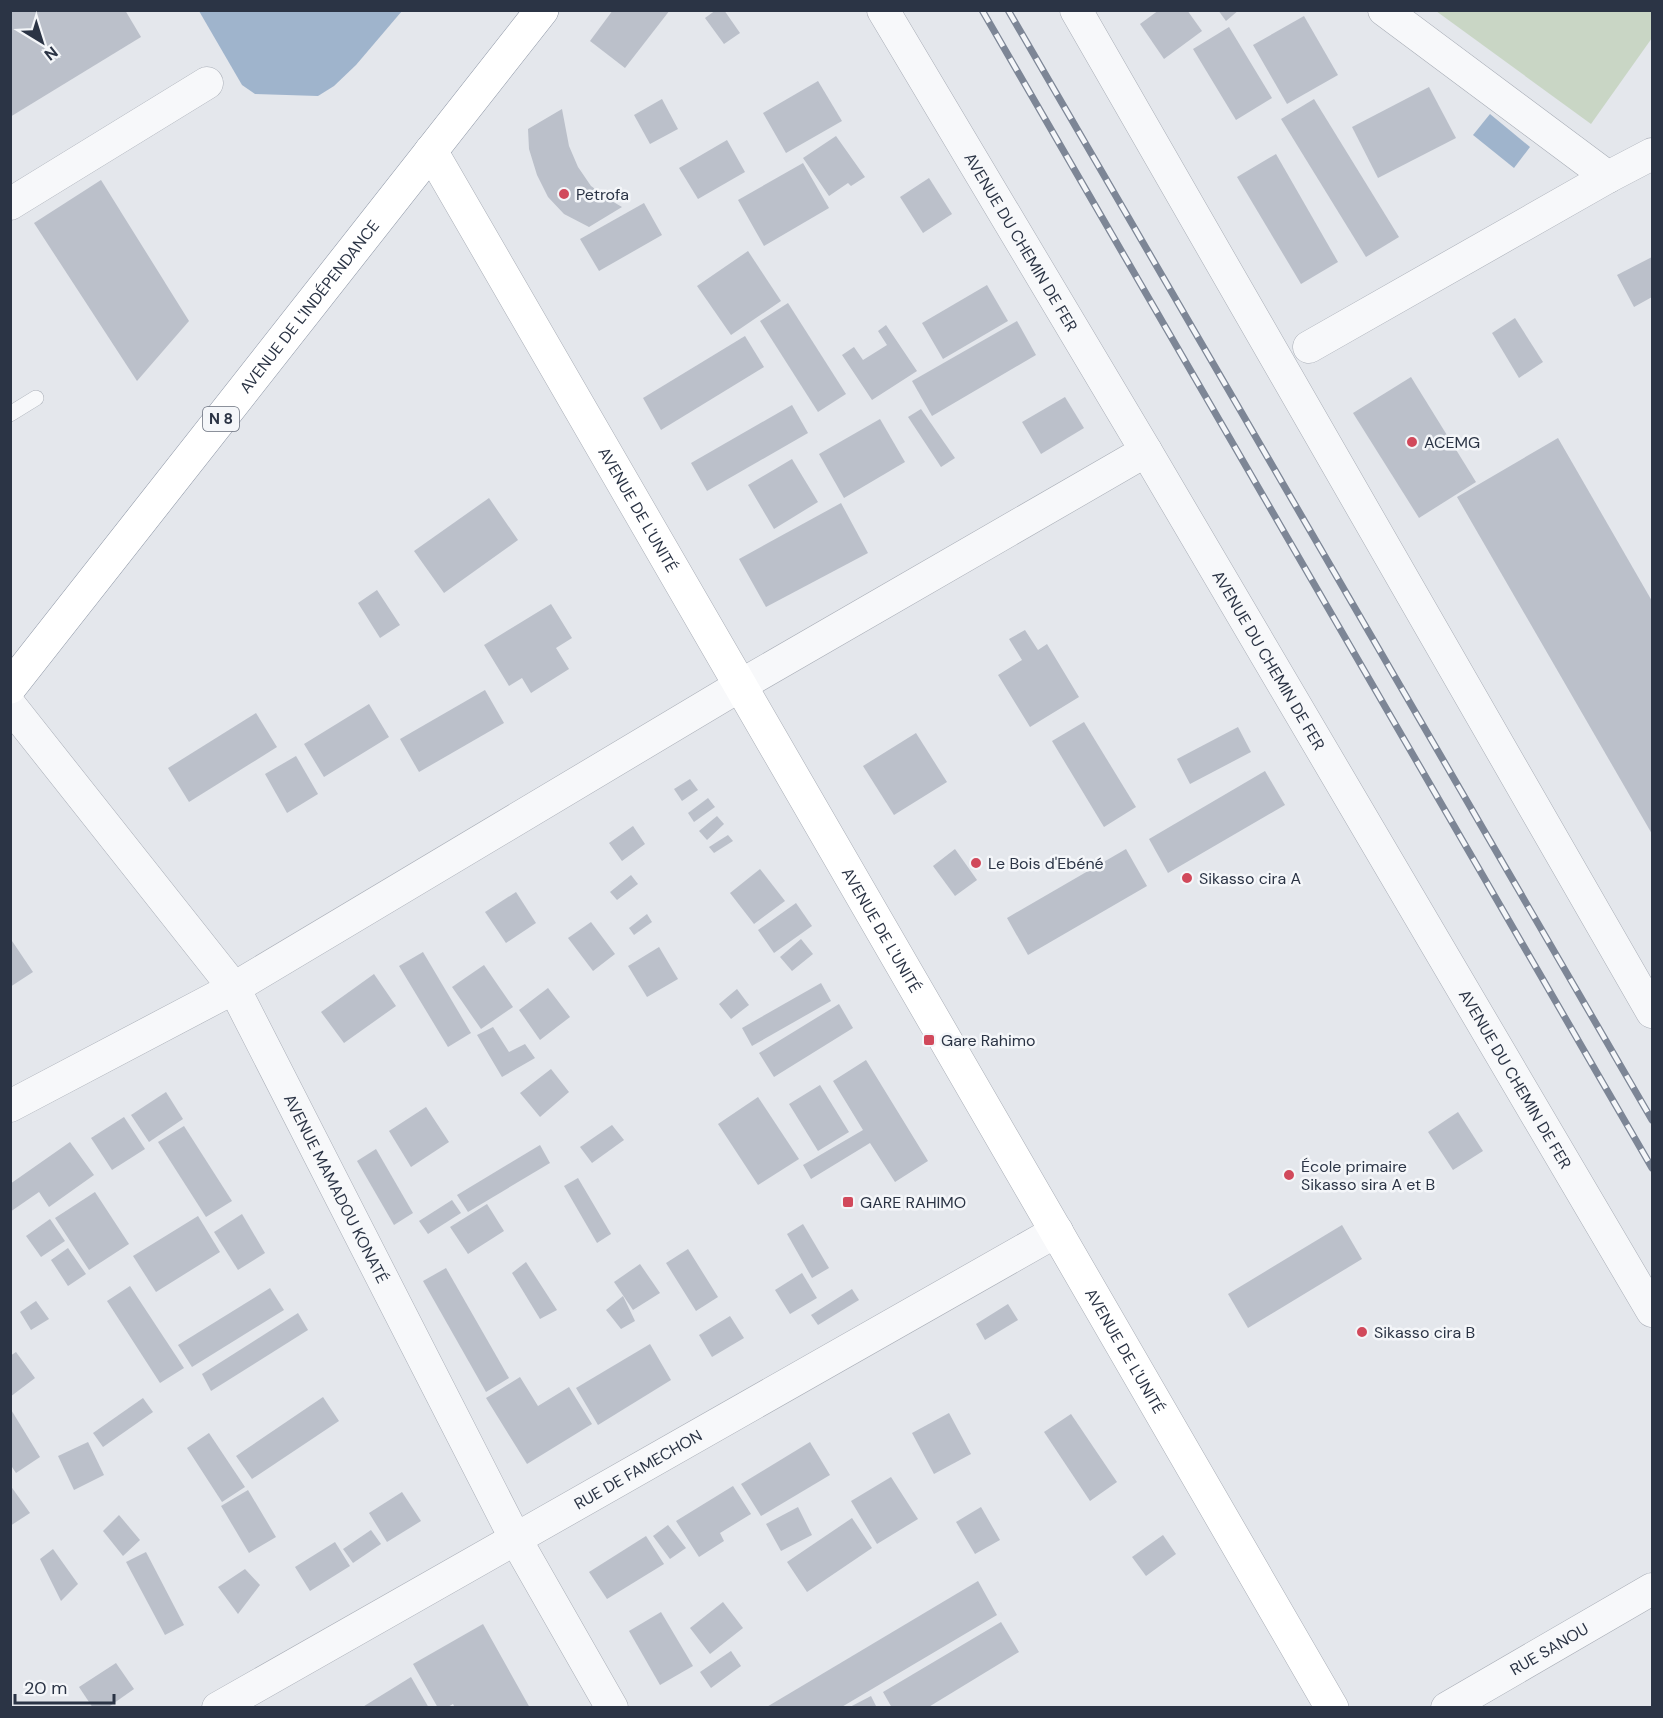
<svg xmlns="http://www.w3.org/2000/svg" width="1663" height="1718" font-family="'DM Sans',sans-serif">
<rect width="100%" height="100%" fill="#e4e7ec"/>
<path fill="#c9d6c5" d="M 1436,11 L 1652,11 L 1652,38 L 1591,124 Z"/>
<g fill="#9fb4cc">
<path d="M 199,11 L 402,11 L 356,65 L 334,86 L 318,96 L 255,94 L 242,85 Z"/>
<path d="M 1490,114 L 1530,147 L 1514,168 L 1473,135 Z"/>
</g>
<g fill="#bbc0ca">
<path d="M 10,10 L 125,10 L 141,37 L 10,117 Z"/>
<path d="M 613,10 L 670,10 L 625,68 L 590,41 Z"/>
<path d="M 716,10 L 724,10 L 740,33 L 724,44 L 705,18 Z"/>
<path d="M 1159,10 L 1187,10 L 1202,31 L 1164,59 L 1140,24 Z"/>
<path d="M 1218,10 L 1239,10 L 1226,21 Z"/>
<path d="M 1304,16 L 1338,75 L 1287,104 L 1253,45 Z"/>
<path d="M 1229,27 L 1272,98 L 1236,120 L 1193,49 Z"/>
<path d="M 818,81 L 842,121 L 786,153 L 763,113 Z"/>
<path d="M 1429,87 L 1456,138 L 1378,178 L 1352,127 Z"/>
<path d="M 662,99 L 678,129 L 650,144 L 634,115 Z"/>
<path d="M 1314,99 L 1399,237 L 1366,257 L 1281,119 Z"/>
<path d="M 562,109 L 569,146 L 578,167 L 591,186 L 610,200 L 622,207 L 589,227 L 564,214 L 548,197 L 537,175 L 529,149 L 528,129 Z"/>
<path d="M 836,136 L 865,177 L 851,186 L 848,183 L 829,196 L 803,158 Z"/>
<path d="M 727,140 L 745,172 L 698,199 L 679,168 Z"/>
<path d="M 1276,154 L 1338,262 L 1301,284 L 1237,177 Z"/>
<path d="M 803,163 L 829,208 L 764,246 L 738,200 Z"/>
<path d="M 929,178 L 952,214 L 923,233 L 900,197 Z"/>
<path d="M 101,180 L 189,321 L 137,381 L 34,223 Z"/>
<path d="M 644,203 L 662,235 L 599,271 L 580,239 Z"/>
<path d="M 748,251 L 781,301 L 731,335 L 697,286 Z"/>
<path d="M 1652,257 L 1652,297 L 1634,307 L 1617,275 Z"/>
<path d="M 987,285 L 1008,321 L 943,359 L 922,323 Z"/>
<path d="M 788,303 L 846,394 L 818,412 L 760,321 Z"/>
<path d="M 1515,318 L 1543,362 L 1519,378 L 1492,333 Z"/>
<path d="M 1017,321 L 1036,355 L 932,416 L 912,381 Z"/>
<path d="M 886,325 L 917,371 L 872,400 L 842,355 L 854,347 L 863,360 L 887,345 L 878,331 Z"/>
<path d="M 745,336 L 764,367 L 661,430 L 643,398 Z"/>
<path d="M 1411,377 L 1476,482 L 1419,518 L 1353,413 Z"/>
<path d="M 1065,397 L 1084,428 L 1041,454 L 1022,422 Z"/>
<path d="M 792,405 L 808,433 L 707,491 L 691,463 Z"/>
<path d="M 921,409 L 955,458 L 941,467 L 908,417 Z"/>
<path d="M 880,419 L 905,462 L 844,498 L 819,454 Z"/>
<path d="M 1558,438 L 1652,601 L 1652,834 L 1457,497 Z"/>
<path d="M 792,459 L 818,502 L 774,529 L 748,485 Z"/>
<path d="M 489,498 L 518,540 L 444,593 L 414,551 Z"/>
<path d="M 841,503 L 868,553 L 766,607 L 739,559 Z"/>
<path d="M 377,590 L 400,625 L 380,638 L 358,603 Z"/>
<path d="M 551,604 L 572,638 L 556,648 L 569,669 L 531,693 L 522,678 L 509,686 L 484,645 Z"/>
<path d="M 1025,630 L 1038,650 L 1047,644 L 1079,697 L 1030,727 L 998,675 L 1022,660 L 1009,639 Z"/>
<path d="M 485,690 L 504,723 L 419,772 L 400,739 Z"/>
<path d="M 369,704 L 389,737 L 324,777 L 304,744 Z"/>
<path d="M 256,713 L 277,747 L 189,802 L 168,768 Z"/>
<path d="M 1084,722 L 1136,807 L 1104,827 L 1052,741 Z"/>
<path d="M 1238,727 L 1251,752 L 1190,784 L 1177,759 Z"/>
<path d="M 916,733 L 947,782 L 894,815 L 863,766 Z"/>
<path d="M 296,756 L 318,794 L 287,813 L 265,774 Z"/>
<path d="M 1265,771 L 1285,805 L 1168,873 L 1149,839 Z"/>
<path d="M 690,779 L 698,790 L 682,801 L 674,789 Z"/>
<path d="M 708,798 L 715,807 L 694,822 L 688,813 Z"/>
<path d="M 717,816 L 724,824 L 707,840 L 699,831 Z"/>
<path d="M 633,826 L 645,844 L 622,861 L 609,843 Z"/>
<path d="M 728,835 L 733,841 L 714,853 L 709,847 Z"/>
<path d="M 955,849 L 977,880 L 955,896 L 933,866 Z"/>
<path d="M 1126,849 L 1147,886 L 1028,955 L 1007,918 Z"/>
<path d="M 760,869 L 785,901 L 754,924 L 730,893 Z"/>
<path d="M 631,875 L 638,884 L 617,900 L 610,892 Z"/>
<path d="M 516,892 L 536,923 L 506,943 L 485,912 Z"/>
<path d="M 796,903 L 812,926 L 774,953 L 758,930 Z"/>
<path d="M 647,914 L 652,922 L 634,935 L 629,928 Z"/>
<path d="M 591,922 L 615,954 L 593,971 L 568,938 Z"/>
<path d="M 10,938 L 33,972 L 10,987 Z"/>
<path d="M 801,939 L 813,954 L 792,971 L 780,957 Z"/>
<path d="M 659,947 L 678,979 L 647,997 L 628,966 Z"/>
<path d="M 423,952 L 471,1033 L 448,1047 L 399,966 Z"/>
<path d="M 484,965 L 513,1007 L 481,1029 L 452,987 Z"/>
<path d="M 374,974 L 396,1006 L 344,1043 L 321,1012 Z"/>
<path d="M 821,983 L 831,1001 L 752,1046 L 742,1028 Z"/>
<path d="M 548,988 L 570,1017 L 540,1040 L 519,1010 Z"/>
<path d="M 737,989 L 749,1005 L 731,1019 L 719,1004 Z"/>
<path d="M 839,1004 L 853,1028 L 774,1077 L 759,1053 Z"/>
<path d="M 493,1027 L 509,1052 L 525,1044 L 535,1058 L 502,1077 L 477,1035 Z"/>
<path d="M 866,1060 L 928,1161 L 895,1182 L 870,1143 L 811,1179 L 803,1165 L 863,1130 L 833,1081 Z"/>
<path d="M 551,1069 L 569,1092 L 540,1117 L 520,1093 Z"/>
<path d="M 820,1085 L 849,1132 L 818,1151 L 789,1104 Z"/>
<path d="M 166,1092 L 183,1119 L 149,1142 L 131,1115 Z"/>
<path d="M 758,1097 L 799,1159 L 758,1185 L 718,1124 Z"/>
<path d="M 426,1107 L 449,1142 L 411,1167 L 389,1131 Z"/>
<path d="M 1458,1112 L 1483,1151 L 1453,1170 L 1428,1132 Z"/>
<path d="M 124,1117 L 145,1149 L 112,1170 L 91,1138 Z"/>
<path d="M 612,1125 L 624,1140 L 592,1163 L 580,1147 Z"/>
<path d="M 184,1126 L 232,1201 L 206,1217 L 158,1142 Z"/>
<path d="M 70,1142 L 94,1175 L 49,1207 L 39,1192 L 10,1212 L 10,1184 Z"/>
<path d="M 540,1145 L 550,1163 L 468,1212 L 457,1195 Z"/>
<path d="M 376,1149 L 413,1213 L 394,1225 L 357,1161 Z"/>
<path d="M 578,1178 L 611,1234 L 597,1243 L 564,1186 Z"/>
<path d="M 95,1192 L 129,1244 L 89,1270 L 55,1218 Z"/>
<path d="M 452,1200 L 461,1213 L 428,1234 L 419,1221 Z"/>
<path d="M 487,1204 L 504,1231 L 468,1254 L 450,1227 Z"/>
<path d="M 242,1214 L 265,1253 L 238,1270 L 214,1232 Z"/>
<path d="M 198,1216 L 220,1252 L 156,1292 L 133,1256 Z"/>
<path d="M 50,1219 L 65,1241 L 41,1257 L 26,1236 Z"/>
<path d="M 803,1224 L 829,1268 L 812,1278 L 787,1234 Z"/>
<path d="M 1342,1225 L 1362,1259 L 1248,1328 L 1228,1294 Z"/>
<path d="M 68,1248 L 86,1274 L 68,1286 L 51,1260 Z"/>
<path d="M 688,1249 L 718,1297 L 696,1311 L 666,1263 Z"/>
<path d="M 526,1262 L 557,1310 L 540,1319 L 512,1273 Z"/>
<path d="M 640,1264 L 660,1293 L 633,1310 L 614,1282 Z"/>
<path d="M 446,1268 L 509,1378 L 486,1392 L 423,1281 Z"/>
<path d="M 802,1273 L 817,1298 L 790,1314 L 775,1290 Z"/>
<path d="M 130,1286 L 184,1368 L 160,1383 L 107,1301 Z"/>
<path d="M 270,1288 L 284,1310 L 192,1367 L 178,1345 Z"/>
<path d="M 852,1289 L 859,1300 L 818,1325 L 811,1315 Z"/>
<path d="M 623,1296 L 635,1321 L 621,1329 L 606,1310 Z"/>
<path d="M 36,1301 L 49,1319 L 31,1330 L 20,1312 Z"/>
<path d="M 1008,1304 L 1018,1320 L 985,1340 L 976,1324 Z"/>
<path d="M 298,1313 L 308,1330 L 211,1391 L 202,1374 Z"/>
<path d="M 730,1316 L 744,1338 L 712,1357 L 699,1335 Z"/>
<path d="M 650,1344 L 671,1380 L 598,1425 L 576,1388 Z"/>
<path d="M 16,1352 L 35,1378 L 10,1397 L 10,1356 Z"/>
<path d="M 520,1377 L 538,1406 L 569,1387 L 592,1424 L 527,1464 L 486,1398 Z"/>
<path d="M 323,1397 L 339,1421 L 252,1479 L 236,1456 Z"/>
<path d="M 143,1398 L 153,1412 L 103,1447 L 93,1433 Z"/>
<path d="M 10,1408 L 40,1457 L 16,1473 L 10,1464 Z"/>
<path d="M 949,1413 L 971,1454 L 934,1474 L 912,1433 Z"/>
<path d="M 1071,1414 L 1117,1482 L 1090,1501 L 1044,1432 Z"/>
<path d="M 209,1433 L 245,1487 L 222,1502 L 187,1448 Z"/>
<path d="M 88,1442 L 104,1475 L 74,1490 L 58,1456 Z"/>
<path d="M 810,1442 L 830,1475 L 761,1516 L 741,1484 Z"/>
<path d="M 891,1477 L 918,1519 L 877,1544 L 851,1501 Z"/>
<path d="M 10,1485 L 30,1513 L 10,1526 Z"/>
<path d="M 733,1486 L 751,1514 L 720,1533 L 724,1541 L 699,1557 L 676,1521 Z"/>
<path d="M 248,1490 L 276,1537 L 249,1553 L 221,1506 Z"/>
<path d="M 402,1492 L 421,1521 L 387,1542 L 369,1513 Z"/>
<path d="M 798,1507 L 812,1535 L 781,1551 L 766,1524 Z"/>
<path d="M 981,1507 L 1000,1540 L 975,1554 L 956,1522 Z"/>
<path d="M 119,1515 L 140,1540 L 123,1556 L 103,1531 Z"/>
<path d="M 852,1518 L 872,1548 L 807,1592 L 787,1562 Z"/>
<path d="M 668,1525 L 686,1548 L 670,1559 L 653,1536 Z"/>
<path d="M 371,1530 L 381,1544 L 353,1563 L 343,1549 Z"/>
<path d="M 1163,1535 L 1176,1554 L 1146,1576 L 1132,1557 Z"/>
<path d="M 646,1536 L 664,1564 L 607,1599 L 589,1572 Z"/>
<path d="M 335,1542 L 350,1566 L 310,1591 L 295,1567 Z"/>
<path d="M 53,1549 L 78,1584 L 61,1601 L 40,1559 Z"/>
<path d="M 146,1552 L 184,1625 L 165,1635 L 126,1562 Z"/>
<path d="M 245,1569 L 260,1585 L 238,1614 L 218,1587 Z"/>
<path d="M 978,1581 L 997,1615 L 840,1708 L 765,1708 Z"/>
<path d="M 723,1602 L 743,1628 L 710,1654 L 690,1628 Z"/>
<path d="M 661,1612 L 693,1666 L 660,1685 L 629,1631 Z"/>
<path d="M 1001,1622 L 1019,1652 L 927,1708 L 892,1708 L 883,1692 Z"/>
<path d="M 483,1624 L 530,1708 L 455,1708 L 453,1704 L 446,1708 L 438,1708 L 413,1664 Z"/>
<path d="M 731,1651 L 741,1666 L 711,1688 L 700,1672 Z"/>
<path d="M 116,1663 L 134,1689 L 107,1708 L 93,1708 L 79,1687 Z"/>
<path d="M 411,1677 L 429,1708 L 361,1708 Z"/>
<path d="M 871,1696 L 877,1708 L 848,1708 Z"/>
</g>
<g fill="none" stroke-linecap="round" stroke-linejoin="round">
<defs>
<path id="lane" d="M 10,414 L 36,398"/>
<g id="street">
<path id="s1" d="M 883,10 L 1146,451 L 1652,1311"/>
<path d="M 1076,10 L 1652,1012"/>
<path d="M 1384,10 L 1608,177"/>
<path d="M 10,204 L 207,83"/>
<path d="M 1309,347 L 1608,177 L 1652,154"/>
<path id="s2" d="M 10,705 L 234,988 L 515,1538 L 612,1708"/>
<path d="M 10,1106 L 234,988 L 741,685 L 1146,451"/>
<path id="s3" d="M 218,1708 L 1057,1231"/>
<path id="s4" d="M 1447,1708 L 1652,1589"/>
</g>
<g id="secondary">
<path id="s5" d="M 431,151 L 1332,1708"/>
</g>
<g id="highway">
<path id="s6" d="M 10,687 L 542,10"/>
</g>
</defs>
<use href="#lane" stroke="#a9aeb7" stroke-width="16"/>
<use href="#street" stroke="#a9aeb7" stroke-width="33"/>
<use href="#secondary" stroke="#a9aeb7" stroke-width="34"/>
<use href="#highway" stroke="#8b94a3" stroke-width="34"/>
<use href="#lane" stroke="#f7f8fa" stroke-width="15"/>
<use href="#street" stroke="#f7f8fa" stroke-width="32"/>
<use href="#secondary" stroke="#fff" stroke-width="33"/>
<use href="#highway" stroke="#fff" stroke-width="33"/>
<defs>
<g id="rail">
<path d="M 982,10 L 1652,1168"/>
<path d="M 1008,10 L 1652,1120"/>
</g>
</defs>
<use href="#rail" stroke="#7d8696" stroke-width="7"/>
<use href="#rail" stroke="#f4f6f9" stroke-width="4.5" stroke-dasharray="14" stroke-linecap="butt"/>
</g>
<g fill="#d1495b" stroke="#f4f6f9" stroke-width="2">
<circle cx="564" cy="194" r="6"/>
<circle cx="1412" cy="442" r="6"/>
<circle cx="976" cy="863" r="6"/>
<circle cx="1187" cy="878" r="6"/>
<rect x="923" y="1034" width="12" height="12" rx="3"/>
<circle cx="1289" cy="1175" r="6"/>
<rect x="842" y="1196" width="12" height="12" rx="3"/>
<circle cx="1362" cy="1332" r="6"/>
</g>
<g text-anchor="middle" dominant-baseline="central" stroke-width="5" stroke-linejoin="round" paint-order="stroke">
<rect fill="#f4f6f9" stroke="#676e7b" stroke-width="1.5" x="203" y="407" width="36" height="24" rx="4.5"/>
<g font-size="15" font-weight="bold" fill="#2b3445">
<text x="221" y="419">N 8</text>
</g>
<g font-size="16" fill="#2b3445" stroke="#f4f6f9" text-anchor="start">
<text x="576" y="194">Petrofa</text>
<text x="1424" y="442">ACEMG</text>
<text x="988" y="863">Le Bois d'Ebéné</text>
<text x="1199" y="878">Sikasso cira A</text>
<text x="941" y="1040">Gare Rahimo</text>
<text x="1301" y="1166">École primaire<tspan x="1301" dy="18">Sikasso sira A et B</tspan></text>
<text x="860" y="1202">GARE RAHIMO</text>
<text x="1374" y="1332">Sikasso cira B</text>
</g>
<g font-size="16" fill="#2b3445" stroke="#f4f6f9">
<text stroke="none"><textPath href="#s1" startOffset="270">AVENUE DU CHEMIN DE FER</textPath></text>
<text stroke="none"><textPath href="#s6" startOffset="484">AVENUE DE L'INDÉPENDANCE</textPath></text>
<text stroke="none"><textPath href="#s5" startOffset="414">AVENUE DE L'UNITÉ</textPath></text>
<text stroke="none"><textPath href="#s1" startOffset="756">AVENUE DU CHEMIN DE FER</textPath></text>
<text stroke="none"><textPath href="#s5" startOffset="900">AVENUE DE L'UNITÉ</textPath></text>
<text stroke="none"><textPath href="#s1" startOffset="1242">AVENUE DU CHEMIN DE FER</textPath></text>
<text stroke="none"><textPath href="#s2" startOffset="586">AVENUE MAMADOU KONATÉ</textPath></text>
<text stroke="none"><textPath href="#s5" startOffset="1386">AVENUE DE L'UNITÉ</textPath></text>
<text stroke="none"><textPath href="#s3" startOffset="483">RUE DE FAMECHON</textPath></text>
<text stroke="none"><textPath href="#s4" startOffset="118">RUE SANOU</textPath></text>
</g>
</g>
<rect width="1663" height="1718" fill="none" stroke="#2b3445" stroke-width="24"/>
<g transform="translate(42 42) rotate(142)" stroke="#f4f6f9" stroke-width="4.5" paint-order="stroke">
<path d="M0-4.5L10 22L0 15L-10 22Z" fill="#2b3445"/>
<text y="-9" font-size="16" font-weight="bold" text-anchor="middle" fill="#2b3445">N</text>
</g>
<path d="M15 1694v9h99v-9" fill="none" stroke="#2b3445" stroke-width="3"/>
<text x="24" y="1694" font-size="18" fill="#2b3445" stroke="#f4f6f9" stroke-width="4.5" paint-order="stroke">20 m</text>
</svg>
